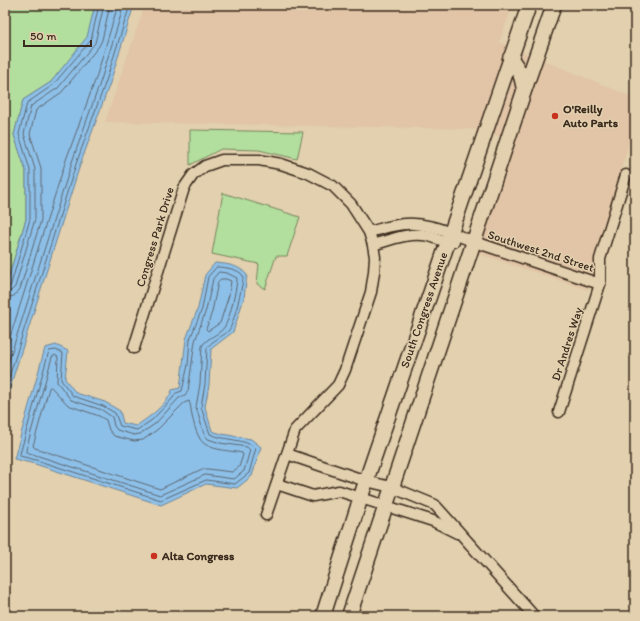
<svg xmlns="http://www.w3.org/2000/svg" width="640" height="621" font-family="Itim,sans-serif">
<rect width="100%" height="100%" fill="#e2d0ae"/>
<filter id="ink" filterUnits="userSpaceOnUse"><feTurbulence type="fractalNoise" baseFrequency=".025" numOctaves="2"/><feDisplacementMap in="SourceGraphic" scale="8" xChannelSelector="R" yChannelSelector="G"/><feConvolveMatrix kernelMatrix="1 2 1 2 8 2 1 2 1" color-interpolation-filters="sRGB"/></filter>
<g filter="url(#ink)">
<path fill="#e1c5a6" d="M 145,5 L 513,5 L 499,42 L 635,98 L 635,120 L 588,290 L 477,253 L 514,140 L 471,129 L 105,122 Z"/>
<g fill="#b2df9d" stroke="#76845e">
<path d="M 5,5 L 95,5 L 88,37 L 51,82 L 23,100 L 14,135 L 26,171 L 26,219 L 5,289 Z"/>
<path d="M 190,130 L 303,132 L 297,159 L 259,150 L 221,149 L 190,165 Z"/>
<path d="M 223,193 L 300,217 L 287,256 L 276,256 L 265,289 L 257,284 L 259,264 L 212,254 Z"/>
</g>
<g fill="#8dc0e9" stroke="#6c8498">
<path d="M 95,5 L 134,5 L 110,83 L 80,165 L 5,403 L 5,289 L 26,219 L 26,171 L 14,135 L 23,100 L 51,82 L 87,37 Z"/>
<path d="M 215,263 C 227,264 239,265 247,275 L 244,298 L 233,332 L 211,349 L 209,385 L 205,407 L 212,431 L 222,434 L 251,439 L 261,447 L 252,476 L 237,488 L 206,484 L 161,505 L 35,464 L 14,459 L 45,348 L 56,345 L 68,351 L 65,379 L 76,393 L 105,402 L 120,411 L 123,423 L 136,426 C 148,418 168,404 172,390 L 180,388 L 186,339 L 198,308 L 205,275 Z"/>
</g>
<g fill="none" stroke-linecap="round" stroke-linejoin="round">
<g stroke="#5c666f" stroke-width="1">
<path d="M 217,267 C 223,267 240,269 243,276 C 244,281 233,326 229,330 C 223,337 212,340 207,348 L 205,384 L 201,407 L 210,434 C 225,441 243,438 256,448 L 249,473 L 235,484 L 206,480 L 161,500 L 36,460 L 20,456 L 20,454 L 49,351 L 56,350 L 63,353 L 61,380 L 73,396 L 103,406 L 115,413 L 120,426 L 137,430 L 152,420 L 173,398 L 176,393 L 182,391 L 188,365 L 190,339 L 202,309 L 208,277 Z"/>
<path d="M 219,272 L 227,273 L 237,278 C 237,287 230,318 225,326 C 220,335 207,337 202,346 L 200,384 L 196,407 L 204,434 L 208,439 L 220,443 L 247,447 L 250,450 L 244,471 L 234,479 L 205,475 L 160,495 L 26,452 L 26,450 L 52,357 L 55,355 L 58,357 L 57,382 L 71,400 L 102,410 L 112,417 L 114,426 L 117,430 L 134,435 L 140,434 L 155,424 L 179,398 L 185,395 L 188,391 L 195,341 L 206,310 L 213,279 Z"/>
<path d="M 221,279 L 226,279 L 231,281 L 229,295 L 220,323 L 208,331 L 206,329 L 212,312 L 218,282 Z"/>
<path d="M 5,287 L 9,287 L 11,284 L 30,219 L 30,170 L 19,134 L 27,103 L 53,85 L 91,40 L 99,5"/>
<path d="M 5,292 L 11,291 L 15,287 L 35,219 L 35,169 L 24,134 L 31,106 L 58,88 L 95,43 L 104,5"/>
<path d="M 5,298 L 14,296 L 20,289 L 41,220 L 41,168 L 30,134 L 36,110 L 62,92 L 99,46 L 102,40 L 110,5"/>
<path d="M 5,353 L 66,160 L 96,78 L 118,5"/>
<path d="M 5,373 L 72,162 L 101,80 L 124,5"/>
<path d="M 51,387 L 68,405 L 99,416 L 106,420 L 109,430 L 114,436 L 134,441 L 143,440 L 158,429 L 184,403 L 189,401 C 191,405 191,411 192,416 C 194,423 195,430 199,437 C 205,451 229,450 242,453 L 243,455 L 239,467 L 232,472 L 208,469 L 202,469 L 160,489 L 35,448 L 33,446 L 49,388 Z"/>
<path d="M 5,390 L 76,164 L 106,81 L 130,5"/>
</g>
<defs>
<g id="minor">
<path d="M 369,232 C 383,228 399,223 414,224 C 436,225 457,236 478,243 C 519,257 559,270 600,284"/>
<path d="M 373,245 C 392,239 409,232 429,236 C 438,238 444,243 454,242"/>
<path d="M 134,348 L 184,188 L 193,175 L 205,166 L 222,160 L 259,160 L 281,164 L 308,173 L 333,186 L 351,204 L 369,232 L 373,245 L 375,257 L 374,272 L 371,292 L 345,370 L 338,385 L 295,430 L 266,515"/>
<path d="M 559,412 L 600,284 L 600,259 L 626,175"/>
<path d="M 287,454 L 366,481 L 391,487 L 435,505 L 534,616"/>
<path d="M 277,484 L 313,496 L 339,491 L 433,521 L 457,533"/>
</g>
<g id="secondary">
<path d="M 510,58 C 519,68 522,77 524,90"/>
<path d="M 323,616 L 366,481 L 529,5"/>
<path d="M 349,616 L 524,91 L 554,5"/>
</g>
</defs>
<use href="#minor" stroke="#3b2a1e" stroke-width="13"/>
<use href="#secondary" stroke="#3b2a1e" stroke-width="17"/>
<use href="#minor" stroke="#e2d0ae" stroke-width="10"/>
<use href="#secondary" stroke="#e2d0ae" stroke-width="14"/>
</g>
</g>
<g fill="#c8321e" stroke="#e2d0ae" stroke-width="1.5">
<circle cx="555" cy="116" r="4"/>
<circle cx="154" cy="556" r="4"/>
</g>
<g text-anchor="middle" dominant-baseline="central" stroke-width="3" stroke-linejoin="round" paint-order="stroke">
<g font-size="12" font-weight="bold" fill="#3b2a1e" stroke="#e2d0ae" text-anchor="start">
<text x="563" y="109">O'Reilly<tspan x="563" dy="14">Auto Parts</tspan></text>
<text x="162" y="556">Alta Congress</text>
</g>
<g font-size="12" fill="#3b2a1e" stroke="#e2d0ae">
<text transform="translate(155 237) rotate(-73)">Congress Park Drive</text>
<text transform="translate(541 251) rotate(18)">Southwest 2nd Street</text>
<text transform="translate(424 310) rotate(-71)">South Congress Avenue</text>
<text transform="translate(567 344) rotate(-72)">Dr Andres Way</text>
</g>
</g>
<rect width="640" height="621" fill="none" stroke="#e2d0ae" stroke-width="20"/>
<rect x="10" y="10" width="620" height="601" fill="none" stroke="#3b2a1e" stroke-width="1.5" filter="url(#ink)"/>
<path d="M24 40v6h67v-6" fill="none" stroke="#3b2a1e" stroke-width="2"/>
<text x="30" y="40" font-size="12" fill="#3b2a1e" stroke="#e2d0ae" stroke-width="3" paint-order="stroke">50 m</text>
</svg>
